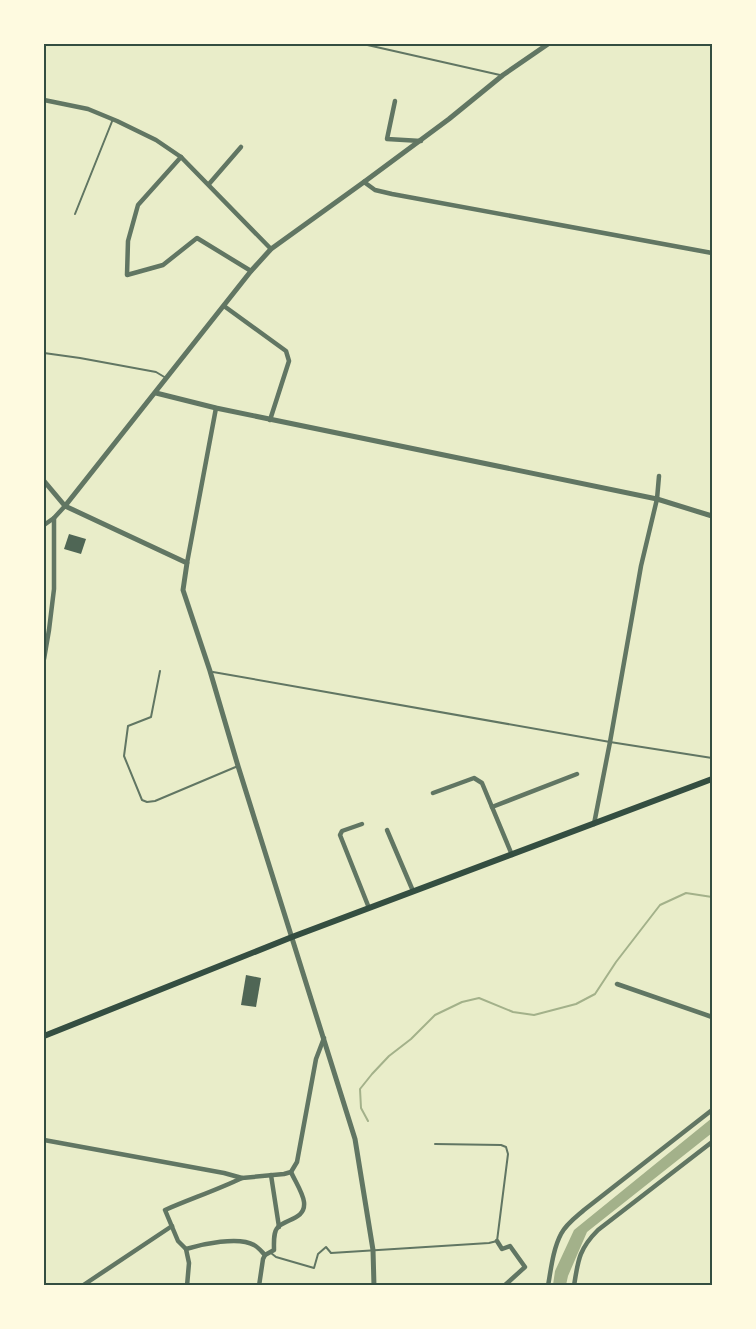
<svg xmlns="http://www.w3.org/2000/svg" width="756" height="1329" font-family="'Sofia Sans Condensed',sans-serif">
<rect width="100%" height="100%" fill="#e9edc9"/>
<path fill="#a3b18a" d="M 712,1118 L 712,1133 L 587,1232 L 568,1276 L 566,1285 L 553,1285 L 555,1271 L 574,1230 Z"/>
<g fill="none" stroke-linecap="round" stroke-linejoin="round">
<path stroke="#a3b18a" stroke-width="2" d="M 368,1121 L 361,1108 L 360,1089 L 372,1074 L 389,1056 L 411,1039 L 435,1015 L 462,1002 L 479,998 L 513,1012 L 534,1015 L 576,1004 L 595,994 L 616,962 L 660,905 L 686,893 L 712,897 L 712,899"/>
</g>
<g fill="#4f6655">
<path d="M 69,534 L 86,539 L 81,554 L 64,549 Z"/>
<path d="M 246,975 L 261,978 L 256,1007 L 241,1005 Z"/>
</g>
<g fill="none" stroke-linecap="round" stroke-linejoin="round">
<g stroke="#617663" stroke-width="2">
<path d="M 363,44 L 500,75"/>
<path d="M 75,214 L 113,119"/>
<path d="M 44,353 L 80,358 L 156,372 L 166,378"/>
<path d="M 160,671 L 151,717 L 128,726 L 124,756 L 142,800 L 147,802 L 155,801 L 238,766"/>
<path d="M 213,672 L 610,742 L 712,758"/>
<path d="M 271,1253 L 276,1257 L 314,1268 L 318,1254 L 326,1247 L 331,1253 L 489,1243 L 497,1241 L 508,1154 L 506,1147 L 501,1145 L 435,1144"/>
</g>
<g stroke="#617663" stroke-width="4.5">
<path d="M 44,100 L 88,109 L 117,121 L 156,140 L 181,157 L 271,249"/>
<path d="M 395,101 L 387,139 L 421,141"/>
<path d="M 181,157 L 138,205 L 128,241 L 127,275 L 163,265 L 197,238 L 251,271"/>
<path d="M 364,182 L 375,190 L 392,194 L 712,253"/>
<path d="M 209,184 L 241,147"/>
<path d="M 224,306 L 286,351 L 289,361 L 270,420"/>
<path d="M 44,525 L 54,518 L 65,506"/>
<path d="M 187,563 L 216,408"/>
<path d="M 44,659 L 49,630 L 54,589 L 54,518"/>
<path d="M 433,793 L 474,778 L 482,783 L 512,855"/>
<path d="M 492,807 L 577,774"/>
<path d="M 362,824 L 342,831 L 340,835 L 369,908"/>
<path d="M 594,824 L 610,742 L 641,566 L 657,499 L 659,476"/>
<path d="M 387,830 L 413,891"/>
<path d="M 617,984 L 712,1017"/>
<path d="M 44,1140 L 224,1173 L 242,1178 L 284,1174 L 291,1172 L 297,1162 L 316,1059 L 324,1038"/>
<path d="M 271,1175 L 279,1227"/>
<path d="M 497,1241 L 502,1249 L 510,1246 L 525,1267 L 504,1286"/>
<path d="M 186,1249 C 202,1244 239,1236 254,1245 C 258,1247 262,1252 265,1255"/>
<path d="M 82,1286 L 172,1226"/>
<path d="M 187,1286 L 189,1263 L 186,1249 L 178,1241 L 165,1210 C 190,1199 217,1190 242,1178"/>
<path d="M 259,1286 L 263,1259 L 265,1255 L 274,1250 C 274,1243 273,1232 278,1227 C 286,1219 306,1219 304,1202 C 303,1193 295,1181 291,1172"/>
<path d="M 548,1286 C 551,1269 553,1249 561,1234 C 566,1224 576,1217 584,1210 L 712,1110"/>
<path d="M 574,1286 C 578,1260 579,1249 598,1230 L 712,1142"/>
</g>
<g stroke="#617663" stroke-width="5">
<path d="M 156,393 L 216,408 L 657,499 L 712,516"/>
<path d="M 44,481 L 65,506 L 187,563 L 183,590 L 210,671 L 238,766 L 355,1139 L 373,1250 L 374,1286"/>
<path d="M 65,506 L 251,271 L 271,249 L 364,182 L 449,119 L 503,75 L 548,44"/>
</g>
<path stroke="#344e41" stroke-width="6" d="M 44,1036 L 292,937 L 712,779"/>
</g>
<rect width="756" height="1329" fill="none" stroke="#fefae0" stroke-width="90"/>
<rect x="45" y="45" width="666" height="1239" fill="none" stroke="#344e41" stroke-width="2"/>
</svg>
